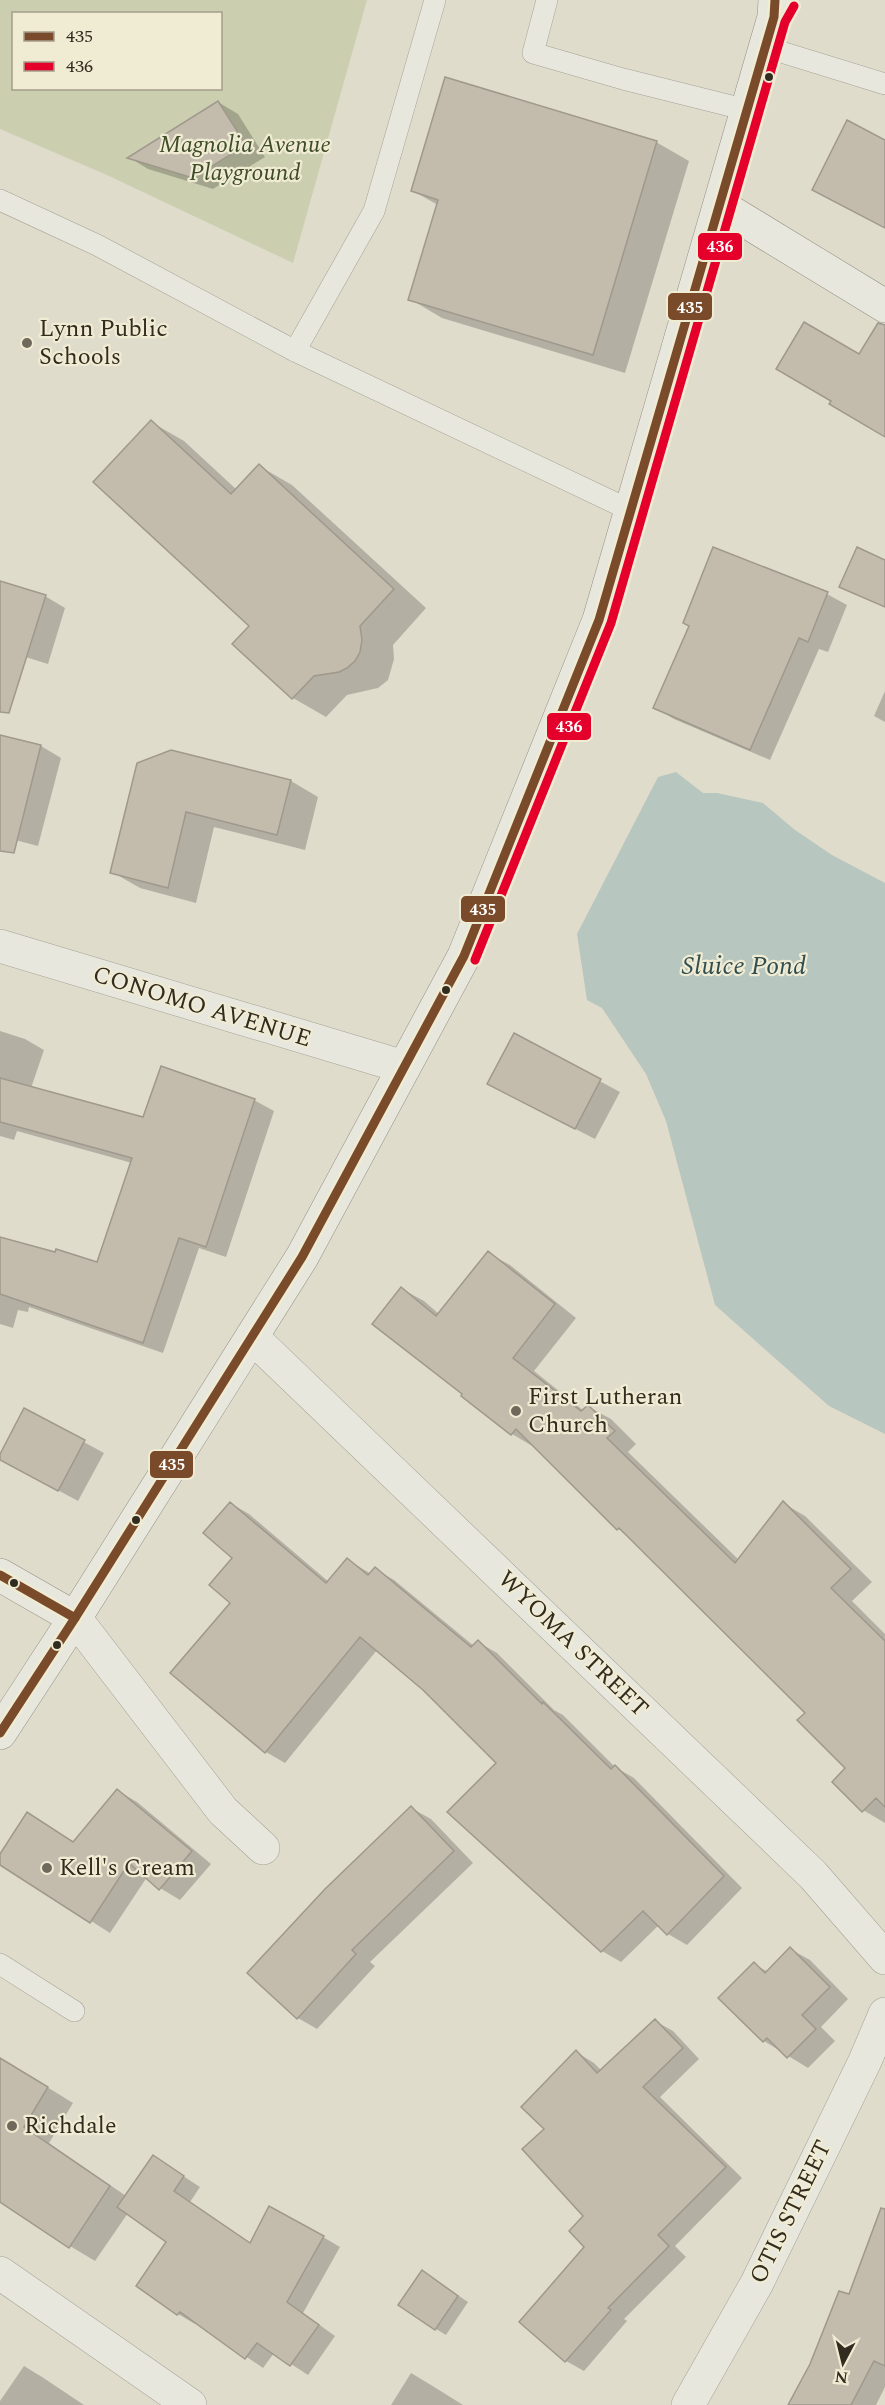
<svg xmlns="http://www.w3.org/2000/svg" width="885" height="2405" font-family="Spectral,serif">
<rect width="100%" height="100%" fill="#e0dccc"/>
<path fill="#cbcfb0" fill-rule="evenodd" d="M 0,0 L 367,0 L 293,263 L 109,176 L 0,129 ZM 14,14 L 220,14 L 220,88 L 14,88 Z"/>
<path fill="#b7c6be" d="M 676,772 L 703,793 L 717,793 L 763,803 L 795,830 L 832,855 L 885,883 L 885,1434 L 829,1406 L 715,1305 L 666,1121 L 646,1074 L 602,1008 L 587,1000 L 577,934 L 658,777 Z"/>
<g fill="#0003">
<path d="M 218,102 L 238,114 L 265,157 L 213,189 L 148,169 L 130,158 Z"/>
<path d="M 656,142 L 689,161 L 625,373 L 442,318 L 410,299 L 438,205 L 413,191 Z"/>
<path d="M 151,422 L 184,441 L 237,490 L 259,466 L 292,485 L 426,608 L 393,645 L 394,659 L 388,680 L 378,688 L 347,695 L 326,717 L 293,698 L 251,626 Z"/>
<path d="M 713,549 L 827,594 L 847,605 L 828,652 L 819,649 L 770,760 L 674,719 L 655,707 L 690,626 Z"/>
<path d="M 0,582 L 45,596 L 65,608 L 48,664 L 0,649 Z"/>
<path d="M 885,691 L 885,722 L 874,716 Z"/>
<path d="M 5,737 L 41,746 L 61,758 L 38,846 L 0,836 L 0,756 Z"/>
<path d="M 171,751 L 291,781 L 318,797 L 305,850 L 214,827 L 196,903 L 140,888 L 112,872 Z"/>
<path d="M 0,1031 L 25,1039 L 44,1050 L 31,1088 L 144,1119 L 254,1100 L 274,1111 L 226,1257 L 199,1248 L 163,1353 L 29,1307 L 28,1312 L 18,1310 L 13,1328 L 0,1324 L 0,1238 L 97,1264 L 132,1163 L 17,1131 L 14,1140 L 0,1136 Z"/>
<path d="M 514,1035 L 620,1092 L 595,1139 L 509,1095 Z"/>
<path d="M 488,1253 L 510,1265 L 576,1318 L 534,1371 L 584,1411 L 589,1407 L 611,1419 L 636,1444 L 628,1452 L 739,1560 L 783,1503 L 805,1516 L 872,1582 L 852,1601 L 885,1634 L 885,1823 L 863,1810 L 848,1768 L 807,1713 L 629,1535 L 618,1529 L 535,1445 L 534,1447 L 512,1434 L 402,1289 L 424,1301 L 439,1314 Z"/>
<path d="M 25,1410 L 104,1453 L 78,1501 L 0,1459 Z"/>
<path d="M 230,1503 L 249,1514 L 329,1582 L 348,1560 L 371,1574 L 375,1569 L 394,1580 L 474,1646 L 478,1642 L 497,1653 L 554,1710 L 563,1715 L 615,1767 L 634,1778 L 742,1888 L 687,1945 L 668,1934 L 659,1925 L 621,1962 L 602,1951 L 499,1763 L 424,1689 L 377,1650 L 285,1763 L 266,1752 L 172,1673 L 232,1603 L 234,1558 Z"/>
<path d="M 118,1791 L 137,1802 L 211,1864 L 180,1900 L 160,1888 L 147,1877 L 110,1933 L 0,1863 L 0,1857 L 74,1843 Z"/>
<path d="M 411,1808 L 431,1819 L 473,1863 L 370,1962 L 375,1966 L 317,2029 L 298,2018 Z"/>
<path d="M 790,1949 L 810,1960 L 848,1999 L 821,2027 L 835,2041 L 808,2068 L 764,2041 L 720,1998 L 754,1964 L 768,1972 Z"/>
<path d="M 655,2021 L 673,2031 L 699,2059 L 660,2097 L 742,2178 L 675,2246 L 686,2257 L 624,2319 L 627,2321 L 584,2371 L 566,2361 L 521,2322 L 586,2247 L 585,2216 L 546,2129 L 576,2052 L 594,2063 L 602,2071 Z"/>
<path d="M 0,2058 L 73,2103 L 49,2143 L 126,2196 L 154,2157 L 200,2187 L 190,2202 L 251,2243 L 323,2237 L 340,2247 L 303,2313 L 335,2336 L 308,2375 L 274,2353 L 263,2368 L 196,2322 L 195,2324 L 178,2314 L 169,2241 L 128,2213 L 95,2261 L 70,2246 L 0,2176 Z"/>
<path d="M 885,2226 L 885,2387 L 876,2405 L 790,2405 L 850,2296 Z"/>
<path d="M 423,2272 L 468,2302 L 446,2335 L 436,2329 Z"/>
<path d="M 24,2366 L 42,2377 L 84,2405 L 0,2405 L 0,2401 Z"/>
<path d="M 411,2373 L 431,2385 L 463,2405 L 391,2405 Z"/>
</g>
<g fill="#c3bcad" stroke="#9f988c" stroke-width="1.5">
<path d="M 445,77 L 657,141 L 593,355 L 408,300 L 438,200 L 411,191 Z"/>
<path d="M 218,101 L 246,145 L 193,178 L 127,158 Z"/>
<path d="M 847,120 L 885,140 L 885,228 L 812,190 Z"/>
<path d="M 804,322 L 859,354 L 878,323 L 885,325 L 885,437 L 829,404 L 831,401 L 776,369 Z"/>
<path d="M 151,420 L 231,494 L 259,464 L 394,589 L 360,626 L 362,640 L 360,652 L 355,661 L 347,668 L 339,672 L 314,676 L 292,699 L 232,644 L 249,626 L 93,482 Z"/>
<path d="M 713,547 L 828,592 L 808,642 L 799,638 L 750,750 L 653,708 L 689,626 L 683,623 Z"/>
<path d="M 857,547 L 885,560 L 885,607 L 839,587 Z"/>
<path d="M 0,581 L 46,595 L 9,713 L 0,712 Z"/>
<path d="M 0,735 L 41,745 L 14,853 L 0,851 Z"/>
<path d="M 171,750 L 291,780 L 277,835 L 186,812 L 168,888 L 110,873 L 137,763 Z"/>
<path d="M 514,1033 L 601,1079 L 575,1129 L 487,1084 Z"/>
<path d="M 161,1066 L 255,1099 L 206,1247 L 179,1238 L 143,1343 L 0,1294 L 0,1237 L 55,1252 L 56,1249 L 97,1262 L 132,1158 L 0,1122 L 0,1078 L 143,1117 Z"/>
<path d="M 488,1251 L 555,1304 L 513,1358 L 581,1411 L 588,1405 L 615,1431 L 607,1438 L 735,1563 L 783,1501 L 851,1569 L 831,1588 L 885,1641 L 885,1807 L 876,1798 L 862,1812 L 832,1782 L 845,1768 L 797,1720 L 805,1713 L 619,1528 L 617,1530 L 516,1429 L 511,1435 L 461,1396 L 462,1394 L 372,1324 L 401,1287 L 436,1316 Z"/>
<path d="M 24,1408 L 85,1440 L 58,1491 L 0,1460 L 0,1454 Z"/>
<path d="M 230,1502 L 326,1583 L 347,1558 L 368,1575 L 375,1567 L 471,1647 L 478,1640 L 542,1704 L 543,1702 L 611,1769 L 615,1765 L 724,1876 L 667,1935 L 643,1911 L 601,1952 L 447,1812 L 496,1763 L 423,1690 L 360,1637 L 265,1753 L 170,1673 L 230,1603 L 209,1585 L 232,1558 L 203,1533 Z"/>
<path d="M 117,1789 L 192,1851 L 159,1890 L 129,1863 L 90,1923 L 0,1865 L 0,1854 L 27,1812 L 73,1842 Z"/>
<path d="M 411,1806 L 454,1851 L 352,1950 L 356,1954 L 297,2019 L 247,1973 L 325,1889 Z"/>
<path d="M 790,1947 L 830,1987 L 802,2015 L 816,2029 L 787,2058 L 767,2038 L 763,2042 L 718,1998 L 754,1962 L 765,1973 Z"/>
<path d="M 655,2019 L 683,2048 L 643,2087 L 726,2167 L 658,2235 L 669,2246 L 608,2308 L 611,2310 L 565,2362 L 519,2322 L 584,2247 L 569,2231 L 583,2216 L 522,2149 L 544,2129 L 521,2107 L 576,2050 L 597,2073 Z"/>
<path d="M 0,2058 L 48,2087 L 24,2127 L 110,2186 L 69,2248 L 0,2202 Z"/>
<path d="M 153,2155 L 184,2176 L 174,2191 L 250,2243 L 269,2206 L 324,2236 L 287,2302 L 319,2325 L 290,2366 L 257,2343 L 245,2359 L 180,2312 L 177,2315 L 136,2286 L 166,2242 L 117,2207 Z"/>
<path d="M 881,2208 L 885,2209 L 885,2366 L 874,2361 L 851,2405 L 788,2405 L 810,2364 L 839,2291 L 849,2294 Z"/>
<path d="M 422,2270 L 458,2296 L 435,2330 L 398,2305 Z"/>
</g>
<g fill="none" stroke-linecap="round" stroke-linejoin="round">
<defs>
<g id="lane">
<path d="M 547,0 L 533,53 L 623,79 L 747,110"/>
<path d="M 765,47 L 885,84"/>
<path d="M 0,200 L 97,245 L 295,351 L 632,511"/>
<path d="M 295,351 L 374,211 L 435,0"/>
<path d="M 0,1964 L 74,2011"/>
</g>
<g id="street">
<path d="M 0,946 L 404,1067"/>
<path d="M 252,1337 L 813,1875 L 885,1958"/>
<path d="M 75,1618 L 223,1811 L 263,1848"/>
<path d="M 0,2273 L 190,2405"/>
<path d="M 688,2405 L 757,2283 L 865,2061 L 885,2014"/>
</g>
<g id="secondary">
<path d="M 721,206 L 885,306"/>
<path d="M 0,1575 L 75,1618"/>
<path d="M 0,1733 L 75,1618 L 302,1257 L 464,956 L 599,620 L 774,17 L 775,0"/>
</g>
</defs>
<use href="#lane" stroke="#a5a195" stroke-width="22"/>
<use href="#street" stroke="#a5a195" stroke-width="34"/>
<use href="#secondary" stroke="#959085" stroke-width="34"/>
<use href="#lane" stroke="#e8e7dd" stroke-width="21"/>
<use href="#street" stroke="#e8e7dd" stroke-width="33"/>
<use href="#secondary" stroke="#e8e7dd" stroke-width="33"/>
<defs>
<g id="bus-1">
<path d="M 0,1575 L 75,1618"/>
<path d="M 0,1733 L 75,1618 L 302,1257 L 464,956 L 599,620 L 774,17 L 775,0"/>
</g>
<path id="bus-2" d="M 475,960 L 611,623 L 785,22 L 794,6"/>
</defs>
<use href="#bus-1" stroke="#f0ebd3" stroke-width="14"/>
<use href="#bus-2" stroke="#f0ebd3" stroke-width="14"/>
<use href="#bus-1" stroke="#7a4b2a" stroke-width="9"/>
<use href="#bus-2" stroke="#e4002b" stroke-width="9"/>
</g>
<g fill="#322b1f" stroke="#f0ebd3" stroke-width="2">
<circle cx="769" cy="77" r="5"/>
<circle cx="446" cy="990" r="5"/>
<circle cx="136" cy="1520" r="5"/>
<circle cx="14" cy="1583" r="5"/>
<circle cx="57" cy="1645" r="5"/>
</g>
<g fill="#6f695c" stroke="#f0ebd3" stroke-width="2">
<circle cx="27" cy="343" r="6"/>
<circle cx="516" cy="1411" r="6"/>
<circle cx="47" cy="1868" r="6"/>
<circle cx="12" cy="2126" r="6"/>
</g>
<g text-anchor="middle" dominant-baseline="central" stroke-width="4.5" stroke-linejoin="round" paint-order="stroke">
<g font-size="24" font-style="italic" fill="#3e4c28" stroke="#f0ebd3">
<text x="245" y="145">Magnolia Avenue<tspan x="245" dy="28">Playground</tspan></text>
</g>
<g font-size="24" fill="#322b1f" stroke="#f0ebd3" text-anchor="start">
<text x="39" y="329">Lynn Public<tspan x="39" dy="28">Schools</tspan></text>
<text x="528" y="1397">First Lutheran<tspan x="528" dy="28">Church</tspan></text>
<text x="59" y="1868">Kell's Cream</text>
<text x="24" y="2126">Richdale</text>
</g>
<g font-size="24" fill="#322b1f" stroke="#f0ebd3">
<text transform="translate(202 1007) rotate(17)">CONOMO AVENUE</text>
<text transform="translate(573 1644) rotate(44)">WYOMA STREET</text>
<text transform="translate(791 2212) rotate(-64)">OTIS STREET</text>
</g>
<g font-size="26" font-style="italic" fill="#304e50" stroke="#f0ebd3">
<text x="744" y="966">Sluice Pond</text>
</g>
</g>
<g stroke="#f0ebd3" stroke-width="2">
<rect x="697" y="232" width="46" height="29" rx="6" fill="#e4002b"/>
<rect x="667" y="292" width="46" height="29" rx="6" fill="#7a4b2a"/>
<rect x="546" y="712" width="46" height="29" rx="6" fill="#e4002b"/>
<rect x="460" y="895" width="46" height="28" rx="6" fill="#7a4b2a"/>
<rect x="149" y="1450" width="45" height="29" rx="6" fill="#7a4b2a"/>
</g>
<g font-size="16" text-anchor="middle" font-weight="bold" fill="#fff">
<text x="720" y="252">436</text>
<text x="690" y="313">435</text>
<text x="569" y="732">436</text>
<text x="483" y="915">435</text>
<text x="172" y="1470">435</text>
</g>
<rect x="12" y="12" width="210" height="78" fill="#f0ebd3" stroke="#a49e8b" stroke-width="1.5"/>
<rect x="24" y="32" width="30" height="9" fill="#7a4b2a" stroke="#a49e8b" stroke-width="1.5"/>
<text x="66" y="42" font-size="18" fill="#322b1f">435</text>
<rect x="24" y="62" width="30" height="9" fill="#e4002b" stroke="#a49e8b" stroke-width="1.5"/>
<text x="66" y="72" font-size="18" fill="#322b1f">436</text>
<g transform="translate(843 2363) rotate(187)" stroke="#f0ebd3" stroke-width="4.5" paint-order="stroke">
<path d="M0-4.5L10 22L0 15L-10 22Z" fill="#322b1f"/>
<text y="-9" font-size="16" font-weight="bold" text-anchor="middle" fill="#322b1f">N</text>
</g>
</svg>
